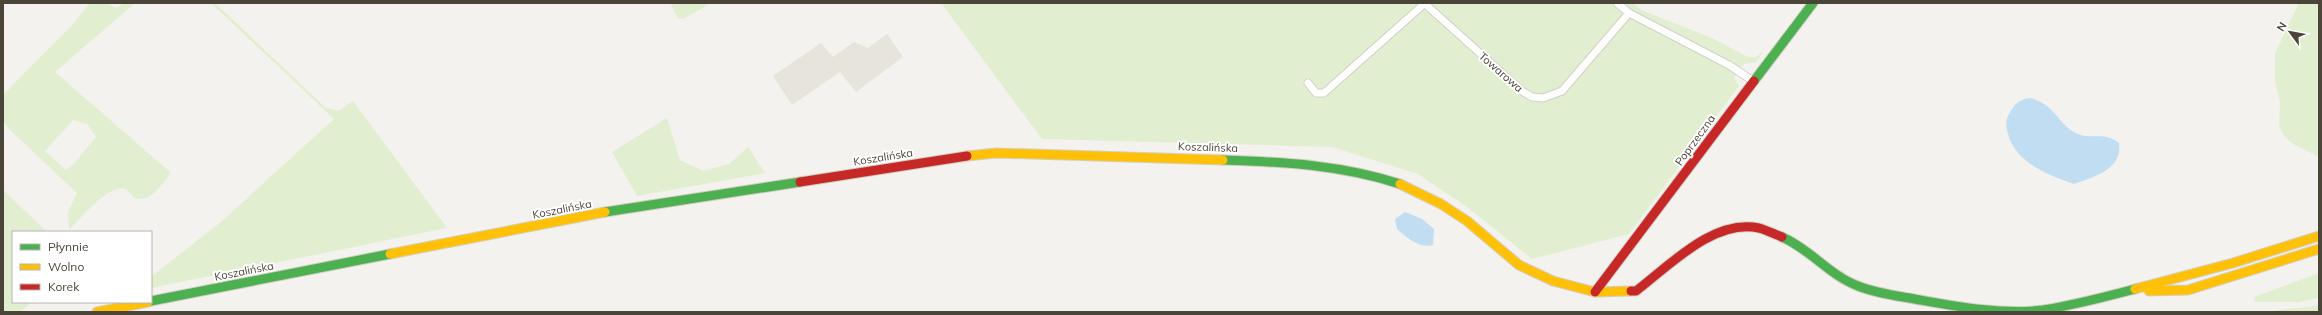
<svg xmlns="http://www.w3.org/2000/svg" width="2322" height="315" font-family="Mulish,sans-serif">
<rect width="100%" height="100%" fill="#f4f2ee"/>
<path fill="#e7e4dc" d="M 887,34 L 903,57 L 856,92 L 840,72 L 792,105 L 773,76 L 821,43 L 833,57 L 854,42 L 868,48 Z"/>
<g fill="#e1eecf" fill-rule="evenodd">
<path d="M 90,3 L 107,3 L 116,8 L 124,3 L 135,3 L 55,72 L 170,172 L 170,174 C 161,185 152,203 134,198 C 131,195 129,191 126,189 C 110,182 80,219 69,229 L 68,212 L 77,193 L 10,130 L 3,121 L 3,95 L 72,25 ZM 73,120 L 87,124 L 96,137 L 74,164 L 66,170 L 45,151 Z"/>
<path d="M 211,3 L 215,3 L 326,108 L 339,111 L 353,101 L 447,228 L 151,288 L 151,277 L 222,221 L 334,119 Z"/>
<path d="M 670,3 L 711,3 L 683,19 L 678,18 Z"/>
<path d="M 941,3 L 1633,3 L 1641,10 L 1714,39 L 1748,57 L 1756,57 L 1764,51 L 1756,62 L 1744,64 L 1734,78 L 1739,86 L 1629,234 L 1532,259 L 1467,207 L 1418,174 L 1332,147 L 1042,139 Z"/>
<path d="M 2299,3 L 2319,3 L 2319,157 L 2293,144 L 2285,137 L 2279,126 L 2280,102 L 2275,82 L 2275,53 Z"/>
<path d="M 667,118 L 680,160 L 703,171 L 729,164 L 748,147 L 765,173 L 637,196 L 612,152 Z"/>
<path d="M 3,190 L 47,232 L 13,232 L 13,302 L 31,302 L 20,312 L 3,311 Z"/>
<path d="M 2319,273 L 2319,298 L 2298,302 L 2255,302 L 2254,297 Z"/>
<path d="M 2319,305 L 2319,312 L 2263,312 L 2315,306 Z"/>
</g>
<g fill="#c0ddf1">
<path d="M 2030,98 C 2057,105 2059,127 2078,134 C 2093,140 2104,131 2119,143 C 2123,169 2094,177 2074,184 C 2048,175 2016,163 2008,134 C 2006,126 2005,121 2009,114 C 2015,104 2018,100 2030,98 Z"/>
<path d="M 1405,212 L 1422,219 L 1434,229 L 1433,245 C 1419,249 1408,238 1397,229 L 1395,219 Z"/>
</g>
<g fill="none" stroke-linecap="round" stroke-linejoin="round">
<defs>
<g id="street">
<path d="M 1424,3 L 1522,91 L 1532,97 L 1543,98 L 1562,91 L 1629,13"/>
<path d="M 1617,3 L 1629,13 L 1729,65 L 1753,81"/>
<path d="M 1308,83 L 1316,93 L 1324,93 L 1424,4"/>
</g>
<g id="fast">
<path d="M 1754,81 L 1813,3"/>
<path d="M 1223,160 C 1284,162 1342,165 1400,184"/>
<path d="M 605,212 L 800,182"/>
<path d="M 1782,237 C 1810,249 1829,275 1858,286 C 1878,294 1899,296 1920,300 C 1959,307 2003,315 2043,310 C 2074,305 2105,297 2135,289"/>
<path d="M 151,301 L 390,254"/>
</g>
<g id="slow">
<path d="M 967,156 L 996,153 L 1223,160"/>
<path d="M 1400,184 L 1441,204 L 1467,221 L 1519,265 L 1553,281 L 1595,292 L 1631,291"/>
<path d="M 390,254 L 605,212"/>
<path d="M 2135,289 L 2233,263 L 2319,236"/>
<path d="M 2149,291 L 2188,290 L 2319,249"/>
<path d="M 97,312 L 148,302"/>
</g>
<g id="jam">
<path d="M 800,182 L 967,156"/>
<path d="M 1631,291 L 1636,291 C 1669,266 1714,218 1759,228 C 1766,230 1774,234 1782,237"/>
<path d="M 1595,292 L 1754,81"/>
</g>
</defs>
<use href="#street" stroke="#d2d0cb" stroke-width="9"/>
<use href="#fast" stroke="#d3cfc5" stroke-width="11"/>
<use href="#slow" stroke="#d3cfc5" stroke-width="11"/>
<use href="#jam" stroke="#d3cfc5" stroke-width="11"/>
<use href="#street" stroke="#fdfdfc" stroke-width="7"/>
<use href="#fast" stroke="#4caf50" stroke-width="9"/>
<use href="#slow" stroke="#ffc107" stroke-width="9"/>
<use href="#jam" stroke="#c62828" stroke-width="9"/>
</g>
<g text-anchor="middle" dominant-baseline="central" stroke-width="4" stroke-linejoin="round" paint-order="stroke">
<g font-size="11" fill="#4b4439" stroke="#fff">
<text transform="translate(1501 72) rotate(41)">Towarowa</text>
<text transform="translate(1695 140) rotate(-54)">Poprzeczna</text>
<text transform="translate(1208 147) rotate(2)">Koszalińska</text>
<text transform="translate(883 157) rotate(-9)">Koszalińska</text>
<text transform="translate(562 209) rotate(-11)">Koszalińska</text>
<text transform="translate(244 271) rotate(-11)">Koszalińska</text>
</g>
</g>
<rect width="2322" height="315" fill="none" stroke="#4b4439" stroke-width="8"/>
<rect x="12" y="231" width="140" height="72" fill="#ffffff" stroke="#b7b4b0"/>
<rect x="20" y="244" width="20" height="6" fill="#4caf50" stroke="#b7b4b0"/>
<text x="48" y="251" font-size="12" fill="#4b4439">Płynnie</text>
<rect x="20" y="264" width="20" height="6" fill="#ffc107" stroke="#b7b4b0"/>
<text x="48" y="271" font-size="12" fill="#4b4439">Wolno</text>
<rect x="20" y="284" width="20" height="6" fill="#c62828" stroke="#b7b4b0"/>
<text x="48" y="291" font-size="12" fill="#4b4439">Korek</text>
<g transform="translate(2290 32) rotate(302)" stroke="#ffffff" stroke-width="3" paint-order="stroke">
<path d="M0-3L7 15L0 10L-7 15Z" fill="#4b4439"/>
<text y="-6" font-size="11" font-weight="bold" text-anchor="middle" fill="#4b4439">N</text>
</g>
</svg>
